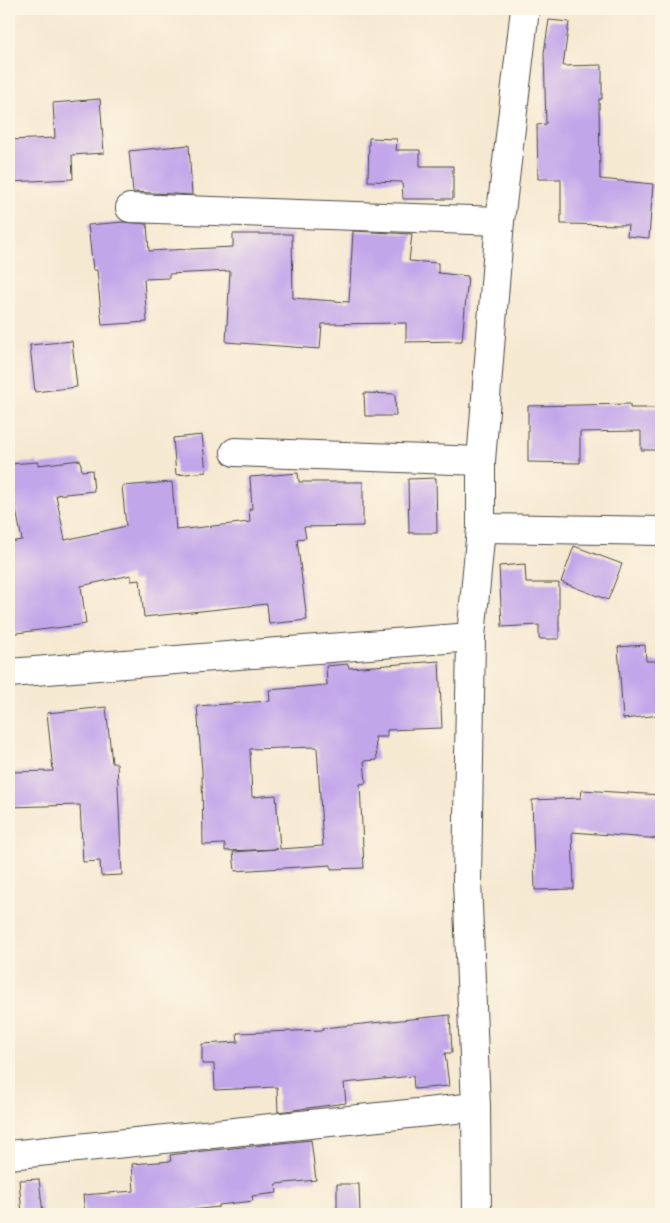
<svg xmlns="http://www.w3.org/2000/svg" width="670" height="1223" font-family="Itim,sans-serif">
<rect width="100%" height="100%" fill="#fcf5e5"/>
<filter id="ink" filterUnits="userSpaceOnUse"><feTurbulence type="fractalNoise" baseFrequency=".02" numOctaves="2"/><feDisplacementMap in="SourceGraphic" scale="10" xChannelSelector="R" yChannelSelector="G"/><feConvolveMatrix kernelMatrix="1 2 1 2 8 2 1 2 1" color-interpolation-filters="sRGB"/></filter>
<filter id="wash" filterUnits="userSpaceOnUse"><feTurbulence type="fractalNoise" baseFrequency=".0096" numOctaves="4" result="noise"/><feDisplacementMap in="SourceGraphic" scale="20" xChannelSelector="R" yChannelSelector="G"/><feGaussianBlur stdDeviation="1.12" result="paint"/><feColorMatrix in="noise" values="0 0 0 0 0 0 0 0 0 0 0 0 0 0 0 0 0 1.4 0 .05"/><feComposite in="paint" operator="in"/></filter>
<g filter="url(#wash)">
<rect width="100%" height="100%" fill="#f6e9d2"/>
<g id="blocks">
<g fill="#c2a6ea" fill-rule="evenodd">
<path d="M 549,20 L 569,22 L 563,66 L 602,65 L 602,99 L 599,99 L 600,179 L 653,184 L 649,238 L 627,236 L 628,225 L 561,224 L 561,179 L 538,179 L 537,125 L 546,124 L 544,53 Z"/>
<path d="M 100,99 L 104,153 L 72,155 L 73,179 L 9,182 L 9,140 L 55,138 L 53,103 Z"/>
<path d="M 369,138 L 397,139 L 396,150 L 420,150 L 420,166 L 453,166 L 453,199 L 403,199 L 402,182 L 368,181 Z"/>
<path d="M 189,145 L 192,195 L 133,192 L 129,151 Z"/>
<path d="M 123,222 L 147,224 L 149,251 L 233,247 L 233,234 L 292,234 L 293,298 L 349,302 L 353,231 L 412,234 L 409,261 L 438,263 L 438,273 L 468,276 L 462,341 L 406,342 L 406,323 L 322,324 L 320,349 L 226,342 L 230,271 L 169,274 L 169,278 L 144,279 L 147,322 L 102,325 L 97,270 L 93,270 L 88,225 Z"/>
<path d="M 72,341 L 77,387 L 35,392 L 30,345 Z"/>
<path d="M 364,393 L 395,394 L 396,416 L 365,416 Z"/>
<path d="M 630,404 L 630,408 L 661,408 L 661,450 L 641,450 L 641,431 L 580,432 L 580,463 L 528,462 L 528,406 Z"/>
<path d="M 202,435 L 206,472 L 176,475 L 173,438 Z"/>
<path d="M 80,460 L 82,471 L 92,470 L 94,491 L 56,495 L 65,540 L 126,526 L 122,486 L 172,482 L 176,530 L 250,522 L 249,509 L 252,509 L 250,477 L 298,473 L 299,482 L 363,482 L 363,526 L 304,527 L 306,538 L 297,539 L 307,620 L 269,624 L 267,604 L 144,617 L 140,580 L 131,581 L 131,575 L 81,586 L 86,624 L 9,634 L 9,542 L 22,540 L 14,500 L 9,501 L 9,464 L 38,462 L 38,465 Z"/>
<path d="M 436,478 L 437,533 L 409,533 L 408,479 Z"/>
<path d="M 574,546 L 622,564 L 608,600 L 561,582 Z"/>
<path d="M 525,564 L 526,583 L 559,583 L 559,639 L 539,639 L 539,625 L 502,627 L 499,566 Z"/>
<path d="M 645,645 L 646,661 L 661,661 L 661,715 L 623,719 L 618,647 Z"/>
<path d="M 439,661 L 442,728 L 387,730 L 387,737 L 375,737 L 377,760 L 364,761 L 366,783 L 360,784 L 364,868 L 331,869 L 331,865 L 235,871 L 233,852 L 278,849 L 225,851 L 225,844 L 203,845 L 202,771 L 197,706 L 270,701 L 269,690 L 327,685 L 326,666 L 348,664 L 349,668 ZM 317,747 L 323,846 L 280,849 L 276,795 L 252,797 L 250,749 Z"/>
<path d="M 106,707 L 112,763 L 117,763 L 122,875 L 101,876 L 100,861 L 83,862 L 80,805 L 9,807 L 9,772 L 53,771 L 47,713 Z"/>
<path d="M 582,790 L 661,795 L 661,839 L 572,832 L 574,889 L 535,890 L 532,800 L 581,798 Z"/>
<path d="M 450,1015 L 452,1053 L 445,1053 L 449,1086 L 414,1089 L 413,1076 L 344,1083 L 346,1103 L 278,1112 L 277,1087 L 215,1090 L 214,1064 L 202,1064 L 202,1044 L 238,1042 L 237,1033 L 323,1030 L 323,1028 Z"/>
<path d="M 311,1140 L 316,1180 L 276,1184 L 277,1193 L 252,1196 L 253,1201 L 219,1205 L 219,1207 L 154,1214 L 85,1214 L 83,1195 L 134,1191 L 132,1164 L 171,1161 L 170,1155 L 194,1152 Z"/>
<path d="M 39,1179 L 43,1214 L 22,1214 L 19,1180 Z"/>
<path d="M 337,1184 L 359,1184 L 360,1214 L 337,1214 Z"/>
</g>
</g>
</g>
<g filter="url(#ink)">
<use href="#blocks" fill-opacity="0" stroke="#494844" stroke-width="1"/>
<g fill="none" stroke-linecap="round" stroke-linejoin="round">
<defs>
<g id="minor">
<path d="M 130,208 L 500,221"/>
<path d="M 235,452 L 481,461"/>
<path d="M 481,528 L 661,531"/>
<path d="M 9,673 L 471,637"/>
<path d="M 9,1155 L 476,1107"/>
<path d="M 477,1214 L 476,1107 L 467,880 L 471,637 L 481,528 L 481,461 L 500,221 L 525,9"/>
</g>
</defs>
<use href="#minor" stroke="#494844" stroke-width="30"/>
<use href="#minor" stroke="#fff" stroke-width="28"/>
</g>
</g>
<rect width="670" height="1223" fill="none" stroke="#fcf5e5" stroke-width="30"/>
</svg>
